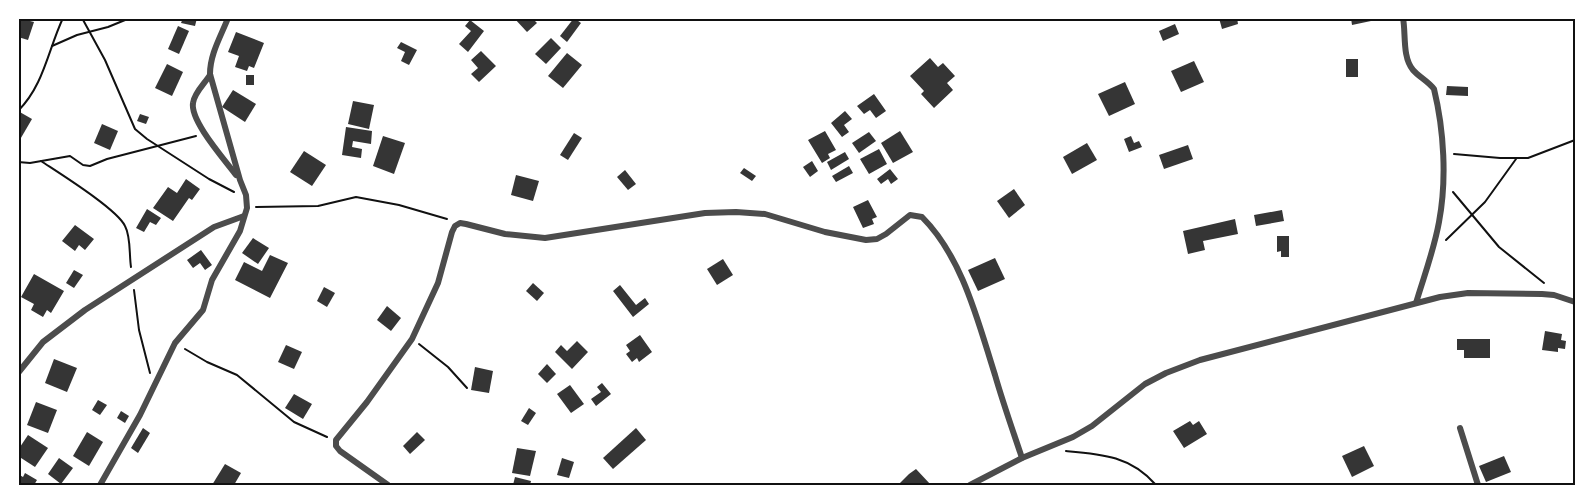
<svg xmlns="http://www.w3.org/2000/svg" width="1593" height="503" font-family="'PT Sans Narrow',sans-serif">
<rect width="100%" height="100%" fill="#fff"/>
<g fill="#353535">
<path d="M 18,18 L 34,22 L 28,40 L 18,37 Z"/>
<path d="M 183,18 L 197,18 L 195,26 L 181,23 Z"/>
<path d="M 514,18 L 532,18 L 537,23 L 527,32 Z"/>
<path d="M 574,18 L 581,23 L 567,42 L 560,36 Z"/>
<path d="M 1219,18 L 1237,18 L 1238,24 L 1222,29 Z"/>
<path d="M 1351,18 L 1370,18 L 1371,21 L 1352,25 Z"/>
<path d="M 470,20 L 484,31 L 468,52 L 459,44 L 471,31 L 465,26 Z"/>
<path d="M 1175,24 L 1179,34 L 1163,41 L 1159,31 Z"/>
<path d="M 178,26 L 189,31 L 179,54 L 168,49 Z"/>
<path d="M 236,32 L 264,43 L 254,68 L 249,66 L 247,71 L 235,67 L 239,56 L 228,52 Z"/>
<path d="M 551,38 L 561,48 L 546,64 L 535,54 Z"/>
<path d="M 401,42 L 417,50 L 409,65 L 401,61 L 405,52 L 397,48 Z"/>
<path d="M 481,51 L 496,66 L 479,82 L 471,74 L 478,68 L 471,60 Z"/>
<path d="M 567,53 L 582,65 L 563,88 L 548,76 Z"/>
<path d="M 930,58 L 938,67 L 943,63 L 955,76 L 947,83 L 953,90 L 934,108 L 921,94 L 924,91 L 910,76 Z"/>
<rect x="1346" y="59" width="12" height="18"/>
<path d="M 1194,61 L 1204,82 L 1181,92 L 1171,71 Z"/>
<path d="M 167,64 L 183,72 L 172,96 L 155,88 Z"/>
<rect x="246" y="75" width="8" height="10"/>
<path d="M 1125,82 L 1135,104 L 1109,116 L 1098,94 Z"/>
<path d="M 1447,86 L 1468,87 L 1468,96 L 1446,95 Z"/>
<path d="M 233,90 L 256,104 L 245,122 L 222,107 Z"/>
<path d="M 874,94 L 886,111 L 876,118 L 870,110 L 864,114 L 857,106 Z"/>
<path d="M 353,101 L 374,105 L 369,129 L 348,124 Z"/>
<path d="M 18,111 L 32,119 L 18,143 Z"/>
<path d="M 845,111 L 852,119 L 844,125 L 849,132 L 842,137 L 831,123 Z"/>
<path d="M 140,114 L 149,117 L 146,124 L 137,121 Z"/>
<path d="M 102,124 L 118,131 L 110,150 L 94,143 Z"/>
<path d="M 346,127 L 372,131 L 371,144 L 353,141 L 352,147 L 362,149 L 361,158 L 342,155 Z"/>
<path d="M 825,131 L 836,150 L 828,154 L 830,158 L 822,163 L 808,140 Z"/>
<path d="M 900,131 L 913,152 L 893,163 L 881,143 Z"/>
<path d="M 869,132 L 876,141 L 859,153 L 852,143 Z"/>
<path d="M 574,133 L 582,138 L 568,160 L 560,155 Z"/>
<path d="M 383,136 L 405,143 L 394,174 L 373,166 Z"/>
<path d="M 1131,136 L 1134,143 L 1139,141 L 1142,147 L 1129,152 L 1124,139 Z"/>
<path d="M 1087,143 L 1097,160 L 1072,174 L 1063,157 Z"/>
<path d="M 1188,145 L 1193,159 L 1164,169 L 1159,155 Z"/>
<path d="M 879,149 L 887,164 L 869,174 L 860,159 Z"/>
<path d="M 304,151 L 326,165 L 312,186 L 290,172 Z"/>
<path d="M 845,152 L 849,159 L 831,170 L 827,162 Z"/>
<path d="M 812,161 L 818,171 L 810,177 L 803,167 Z"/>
<path d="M 849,166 L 853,173 L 836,182 L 832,176 Z"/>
<path d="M 744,168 L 756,176 L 752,181 L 740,173 Z"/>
<path d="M 890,169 L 898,179 L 891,184 L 888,179 L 881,184 L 877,179 Z"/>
<path d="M 625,170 L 636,184 L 628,190 L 617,177 Z"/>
<path d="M 516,175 L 539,181 L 533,201 L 511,195 Z"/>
<path d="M 186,179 L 200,189 L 192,200 L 189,198 L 173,221 L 153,208 L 168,187 L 177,193 Z"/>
<path d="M 1014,189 L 1025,205 L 1009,218 L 997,201 Z"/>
<path d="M 868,200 L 877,217 L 872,219 L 874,224 L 863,228 L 853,207 Z"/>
<path d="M 147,209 L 161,218 L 156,225 L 150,222 L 144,232 L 136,228 Z"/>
<path d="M 1282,210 L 1284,221 L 1256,226 L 1254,215 Z"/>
<path d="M 1235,219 L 1238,234 L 1203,241 L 1205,250 L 1188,254 L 1183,231 Z"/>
<path d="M 75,225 L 94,239 L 85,250 L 79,245 L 75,251 L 62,241 Z"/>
<path d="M 1277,236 L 1289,236 L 1289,257 L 1281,257 L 1281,251 L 1277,252 Z"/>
<path d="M 253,238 L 269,248 L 258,264 L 242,253 Z"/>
<path d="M 201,250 L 212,265 L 205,270 L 200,263 L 193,268 L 187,260 Z"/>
<path d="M 270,255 L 288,263 L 270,298 L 235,280 L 244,262 L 262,271 Z"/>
<path d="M 995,258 L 1005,279 L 978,291 L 968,270 Z"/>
<path d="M 723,259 L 733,275 L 717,285 L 707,269 Z"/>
<path d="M 74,270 L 83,275 L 74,288 L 66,283 Z"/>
<path d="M 34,274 L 64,291 L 51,313 L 47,310 L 43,317 L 31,310 L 34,304 L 21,297 Z"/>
<path d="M 533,283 L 544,293 L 537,301 L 526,291 Z"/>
<path d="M 620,285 L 636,305 L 645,298 L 649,304 L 633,317 L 613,291 Z"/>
<path d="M 324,287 L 335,293 L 327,307 L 317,301 Z"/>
<path d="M 387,306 L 401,318 L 391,331 L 377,320 Z"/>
<path d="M 1545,331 L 1562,334 L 1561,340 L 1566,341 L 1565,349 L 1558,348 L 1558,352 L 1542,350 Z"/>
<path d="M 640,335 L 652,352 L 639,362 L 637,358 L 632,362 L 626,354 L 630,351 L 626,345 Z"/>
<path d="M 1457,339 L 1490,339 L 1490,358 L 1464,358 L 1464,350 L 1457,350 Z"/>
<path d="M 577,341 L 588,352 L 572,369 L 555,352 L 561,345 L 567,351 Z"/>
<path d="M 286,345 L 302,352 L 294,369 L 278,362 Z"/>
<path d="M 54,359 L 77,368 L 67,392 L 45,383 Z"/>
<path d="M 547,364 L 556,374 L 547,383 L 538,374 Z"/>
<path d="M 475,367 L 493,371 L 489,393 L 471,390 Z"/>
<path d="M 602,383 L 611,394 L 596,406 L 591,399 L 601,392 L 597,387 Z"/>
<path d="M 570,385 L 584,404 L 571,413 L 557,394 Z"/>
<path d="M 294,394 L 312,404 L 303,419 L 285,408 Z"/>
<path d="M 98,400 L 107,405 L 100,415 L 92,410 Z"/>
<path d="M 36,402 L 57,410 L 48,433 L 27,425 Z"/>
<path d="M 529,408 L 536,413 L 528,425 L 521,421 Z"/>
<path d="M 121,411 L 129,416 L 125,423 L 117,418 Z"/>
<path d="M 1190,421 L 1193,425 L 1199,421 L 1207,434 L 1184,448 L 1173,431 Z"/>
<path d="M 143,428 L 150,433 L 138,453 L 131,448 Z"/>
<path d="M 636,428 L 646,440 L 613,469 L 603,458 Z"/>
<path d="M 87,432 L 103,442 L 89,466 L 73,456 Z"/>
<path d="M 417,432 L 425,440 L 410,454 L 403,446 Z"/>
<path d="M 28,435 L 48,448 L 35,467 L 18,456 L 18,450 Z"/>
<path d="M 1364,446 L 1374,466 L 1352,477 L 1342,456 Z"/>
<path d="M 517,448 L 536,451 L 530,476 L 512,473 Z"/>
<path d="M 1504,456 L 1511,472 L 1486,482 L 1479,466 Z"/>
<path d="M 59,458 L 73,468 L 61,484 L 48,474 Z"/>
<path d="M 562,458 L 574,462 L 569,478 L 557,475 Z"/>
<path d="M 225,464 L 241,473 L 234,485 L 212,485 Z"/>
<path d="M 916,469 L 931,485 L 898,485 L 909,474 Z"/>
<path d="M 25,473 L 37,480 L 34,485 L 18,485 L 18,474 L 23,477 Z"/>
<path d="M 515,477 L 531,481 L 530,485 L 513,485 Z"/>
</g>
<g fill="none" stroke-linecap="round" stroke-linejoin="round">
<g stroke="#111" stroke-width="2">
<path d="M 82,18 L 105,60 L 135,129 L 147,139 L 209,179 L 234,192"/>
<path d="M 52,46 L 77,35 L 108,27 L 130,18"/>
<path d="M 18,111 C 44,85 48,50 63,18"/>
<path d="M 1454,154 L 1500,158 L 1528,158 L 1575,140"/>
<path d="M 41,161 C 59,173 117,209 125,226 C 131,237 129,254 131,267"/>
<path d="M 18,162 L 30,163 L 70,156 L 83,165 L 90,166 L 107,159 L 196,136"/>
<path d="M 1453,192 L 1499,247 L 1544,283"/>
<path d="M 256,207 L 318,206 L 356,197 L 399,205 L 447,219"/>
<path d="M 1446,240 L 1485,202 L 1516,159"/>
<path d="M 134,290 L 139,330 L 150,373"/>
<path d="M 419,344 L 448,367 L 467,388"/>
<path d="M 185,349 L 207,362 L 237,375 L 294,422 L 327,437"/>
<path d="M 1066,451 C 1102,454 1131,456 1156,485"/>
</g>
<g stroke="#4c4c4c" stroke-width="6">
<path d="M 1403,18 C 1406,33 1402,57 1413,70 C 1419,77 1428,81 1434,89 C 1444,130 1447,180 1439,222 C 1434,250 1424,276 1416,303"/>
<path d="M 210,75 C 205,83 194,93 193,103 C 190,121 225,160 236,175"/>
<path d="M 18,373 L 43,342 L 85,310 L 214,227 L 244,216"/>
<path d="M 1460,428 L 1478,485"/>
<path d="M 100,485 L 140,415 L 175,343 L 203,310 L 212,280 L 240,231 L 247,208 L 246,195 L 240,180 L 210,74 C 210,54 221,36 228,18"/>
<path d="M 388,485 L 340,451 L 336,446 L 336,440 L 367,402 L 412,339 L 438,283 L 452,232 L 455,226 L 460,223 L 466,224 L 505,234 L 545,238 L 705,213 L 736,212 L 765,214 L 825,232 L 866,240 L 877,239 L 886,234 L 910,215 L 922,217 C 963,258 978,322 995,375 C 1003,403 1013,431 1022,458"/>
<path d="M 970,485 L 1022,458 L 1073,437 L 1092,426 L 1145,384 L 1166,373 L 1200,360 L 1440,297 L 1468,293 L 1542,294 L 1554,295 L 1575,302"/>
</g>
</g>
<rect width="1593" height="503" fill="none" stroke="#ffffff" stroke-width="39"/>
<rect x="20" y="20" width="1554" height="464" fill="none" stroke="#111" stroke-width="2"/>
</svg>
